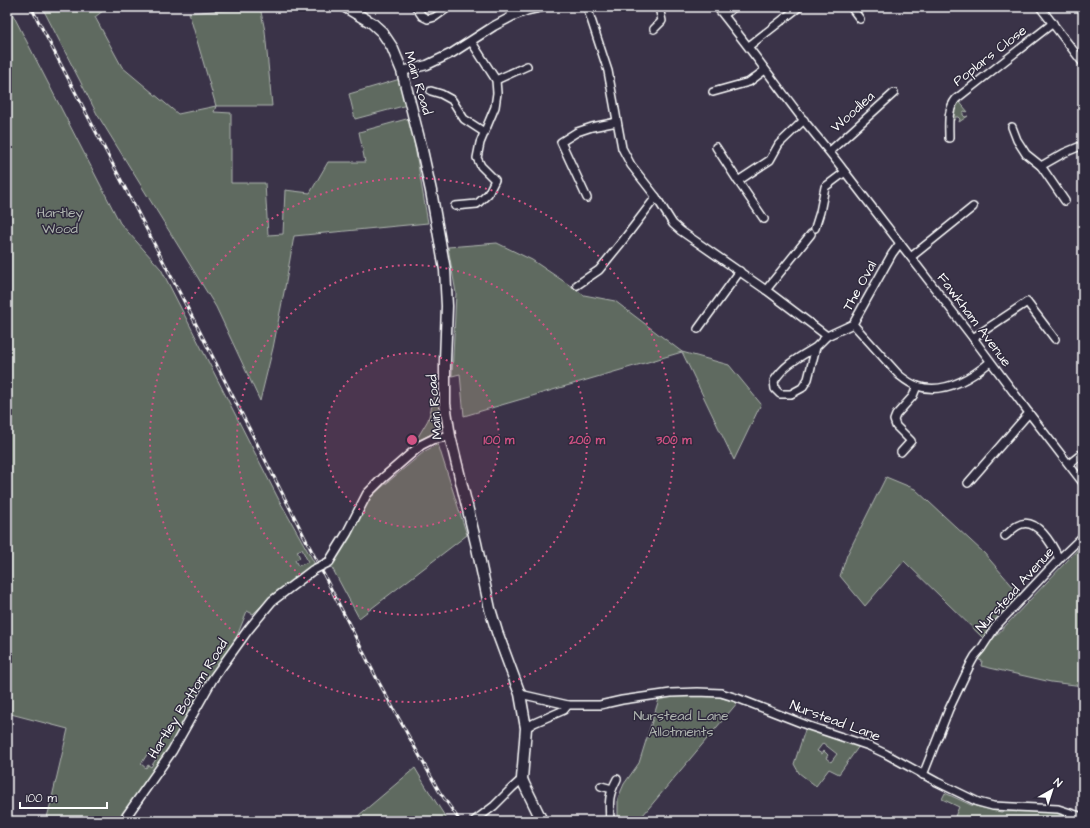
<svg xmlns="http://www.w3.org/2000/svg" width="1090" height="828" font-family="'Architects Daughter',sans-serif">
<rect width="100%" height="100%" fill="#3a3348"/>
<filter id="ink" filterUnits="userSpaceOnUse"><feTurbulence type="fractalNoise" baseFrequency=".025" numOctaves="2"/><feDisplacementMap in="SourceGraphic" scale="8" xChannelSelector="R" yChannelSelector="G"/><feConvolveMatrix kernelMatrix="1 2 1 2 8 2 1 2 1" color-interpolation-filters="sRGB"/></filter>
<g filter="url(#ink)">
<g fill="#5f6b60" stroke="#afb5b0" fill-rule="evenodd">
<path d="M 7,7 L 9,7 L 120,223 L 161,269 L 279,500 L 316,566 L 272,595 L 253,614 L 247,611 L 237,636 L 165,754 L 119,821 L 46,821 L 49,810 L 68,729 L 7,713 ZM 302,549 L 308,562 L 298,566 L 295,560 L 300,558 L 297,551 ZM 148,753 L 153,756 L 155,753 L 158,756 L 151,767 L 148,765 L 146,768 L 141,764 Z"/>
<path d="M 42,7 L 108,7 L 95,17 L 122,67 L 178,114 L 216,106 L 189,13 L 260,7 L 265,31 L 272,106 L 216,106 L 214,112 L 231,113 L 231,183 L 265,183 L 268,235 L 283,234 L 285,190 L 310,193 L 328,162 L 365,162 L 359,132 L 410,118 L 428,223 L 294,236 L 286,282 L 273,348 L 260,401 L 216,307 L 97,114 Z"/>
<path d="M 400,79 L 407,105 L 355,119 L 349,94 Z"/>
<path d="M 958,100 L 968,112 L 964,111 L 963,113 L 963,115 L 965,117 L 968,116 L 959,122 L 960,119 L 958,117 L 955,117 L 955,120 L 952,118 L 952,111 Z"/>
<path d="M 497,243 L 532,260 L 584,295 L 615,301 L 682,352 L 729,365 L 761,404 L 734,460 L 682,352 L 464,416 L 460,374 L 452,376 L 456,293 L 448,247 Z"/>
<path d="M 437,387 L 442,429 L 415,442 L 428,420 Z"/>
<path d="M 438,444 L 467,535 L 359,618 L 330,564 L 370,497 L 425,451 Z"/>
<path d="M 886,477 L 915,489 L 984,553 L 1021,596 L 983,638 L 904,561 L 865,606 L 840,576 L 847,555 Z"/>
<path d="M 1083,544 L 1083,686 L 1051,682 L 981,666 L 982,661 L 977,659 L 990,642 Z"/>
<path d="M 675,695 L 714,696 L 738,702 L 638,821 L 618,821 L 618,798 L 624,784 L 639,763 L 659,699 Z"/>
<path d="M 806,727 L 859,746 L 839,774 L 829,769 L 816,786 L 799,773 L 794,764 ZM 823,743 L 837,754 L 831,762 L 826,758 L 828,755 L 824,751 L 822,754 L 817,751 Z"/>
<path d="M 415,768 L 425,785 L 448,821 L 352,821 Z"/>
<path d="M 945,793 L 971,805 L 1001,812 L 1055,811 L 1078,819 L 1081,821 L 953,821 L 959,807 L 942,799 Z"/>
</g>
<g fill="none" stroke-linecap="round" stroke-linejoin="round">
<defs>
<g id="minor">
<path d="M 416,7 L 422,16 L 428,19 L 435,17 L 449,7"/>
<path d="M 508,7 L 513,16"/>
<path d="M 587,7 L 608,71 L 622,148 L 631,165 L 656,197 L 673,224 L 681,231 L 766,290 L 827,336"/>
<path d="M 717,7 C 746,43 773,80 801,117 C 816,136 831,153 845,172 L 973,338 L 1029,413 L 1083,483"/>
<path d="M 851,7 L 860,19"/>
<path d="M 1040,7 L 1083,63"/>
<path d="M 724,15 L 734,7"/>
<path d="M 654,29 L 662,21 L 659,7"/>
<path d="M 749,46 L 799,7"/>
<path d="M 496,80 L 527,66"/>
<path d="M 431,91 L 441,94 L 452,100 L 464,119 L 484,132"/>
<path d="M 713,92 L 749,82 L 765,70"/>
<path d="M 1012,127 L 1017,140 L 1026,154 L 1041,166 L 1065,201"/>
<path d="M 949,138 C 949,124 947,110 956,99 L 1053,23"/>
<path d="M 716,147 L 738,181 L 764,219"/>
<path d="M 830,151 L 894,93"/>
<path d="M 1041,166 L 1064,153 L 1083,145"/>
<path d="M 738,181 L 770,160 L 779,144 L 804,120"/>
<path d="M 587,198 L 561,142 L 577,132 L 592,127 L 617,122"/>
<path d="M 455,206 L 477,204 L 488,194 L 495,180 L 481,166 L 477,158 L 480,143 L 495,107 L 497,93 L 496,80 L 471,41"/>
<path d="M 815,228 L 820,212 L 825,187 L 845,172"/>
<path d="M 911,257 L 973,207"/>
<path d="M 577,285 L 599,270 L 621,243 L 656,197"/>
<path d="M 766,290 L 811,234"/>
<path d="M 853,324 L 899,375 C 904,379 910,384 917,386 C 943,395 971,378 990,362"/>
<path d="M 698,329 L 740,271"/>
<path d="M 973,338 L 1027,302 L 1055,339"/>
<path d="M 816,347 C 798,358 785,364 774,381 L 775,389 L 780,394 L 791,394 L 802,388 L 808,379 L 816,347 L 827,336 L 853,324 L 892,254 L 900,243"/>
<path d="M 901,452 L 911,441 L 896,426 L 894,420 L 896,415 L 913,396 L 917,386"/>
<path d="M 1069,464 L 1083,453"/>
<path d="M 968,483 L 1029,413"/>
<path d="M 1005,536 C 1009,533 1013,528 1017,526 C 1036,514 1053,546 1059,559"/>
<path d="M 520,694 L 568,705"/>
<path d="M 526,728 L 534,723 L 564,710 L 568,705 L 600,705 L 622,700 L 671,693 L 698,692 L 721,693 L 737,698 L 809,726 L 869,746 L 886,754 L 937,782 L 978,802 L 993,806 L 1058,809 L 1083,817"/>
<path d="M 923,775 L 949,709 L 971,663 L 975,656 L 981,649 L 996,626 L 1059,559 L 1083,536"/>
<path d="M 601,786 L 612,789"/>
<path d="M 474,821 L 494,806 L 512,788 L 522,779"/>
<path d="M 610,821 C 609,802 608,796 617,779"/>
</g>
<g id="tertiary">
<path d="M 402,71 L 427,65 L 452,53 L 494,26 L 513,16 L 528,10 L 542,7"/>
<path d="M 329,562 L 347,533 L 367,494 L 383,478 L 421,445 L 433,439 L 450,436"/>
<path d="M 123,821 L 172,751 L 212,680 L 248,630 L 272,601 L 313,570"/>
</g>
<path id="secondary" d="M 345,7 L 372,23 L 382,32 L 392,47 L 402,71 L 422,150 L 431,191 L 445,270 L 447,306 L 445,361 L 445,404 L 450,436 L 476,543 L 490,609 L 497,632 L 520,694 L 526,728 L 522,779 L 524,784 L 542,821"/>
</defs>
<use href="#minor" stroke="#fff" stroke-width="10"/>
<use href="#tertiary" stroke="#fff" stroke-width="11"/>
<use href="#secondary" stroke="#fff" stroke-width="13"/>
<use href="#minor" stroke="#2f2a3d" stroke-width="7"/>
<use href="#tertiary" stroke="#2f2a3d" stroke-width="8"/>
<use href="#secondary" stroke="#2f2a3d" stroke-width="10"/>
<defs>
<path id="rail" d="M 31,7 L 199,330 L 377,679 L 439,791 L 460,821"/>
</defs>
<use href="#rail" stroke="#fff" stroke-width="3"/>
<use href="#rail" stroke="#2f2a3d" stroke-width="1.5" stroke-dasharray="4.5" stroke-linecap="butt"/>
<defs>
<path id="tertiary-bridge" d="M 313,570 L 329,562"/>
</defs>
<use href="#tertiary-bridge" stroke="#fff" stroke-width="11" stroke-linecap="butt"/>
<use href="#tertiary-bridge" stroke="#2f2a3d" stroke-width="8"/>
</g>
</g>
<circle cx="412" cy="440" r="87" fill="#d15284" fill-opacity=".12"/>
<g fill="none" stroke="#d15284" stroke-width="2" stroke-dasharray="2 4">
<circle cx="412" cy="440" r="87"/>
<circle cx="412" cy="440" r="175"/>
<circle cx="412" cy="440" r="262"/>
</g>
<g text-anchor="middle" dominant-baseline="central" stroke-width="3" stroke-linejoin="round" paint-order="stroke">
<g font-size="14" fill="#fff" stroke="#2f2a3d">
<text transform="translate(990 56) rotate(-38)">Poplars Close</text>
<text transform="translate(418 83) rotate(73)">Main Road</text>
<text transform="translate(853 112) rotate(-42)">Woodlea</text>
<text transform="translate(860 286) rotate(-61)">The Oval</text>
<text transform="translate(974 320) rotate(53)">Fawkham Avenue</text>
<text transform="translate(435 407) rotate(-95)">Main Road</text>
<text transform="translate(1015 590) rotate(-48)">Nurstead Avenue</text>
<text transform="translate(188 699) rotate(-58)">Hartley Bottom Road</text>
<text transform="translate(835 721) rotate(20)">Nurstead Lane</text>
</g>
<g font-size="14" fill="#afb5b0" stroke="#2f2a3d">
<text x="60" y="213">Hartley<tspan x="60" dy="16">Wood</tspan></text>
<text x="681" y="716">Nurstead Lane<tspan x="681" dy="16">Allotments</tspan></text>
</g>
</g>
<circle cx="412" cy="440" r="6" fill="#d15284" stroke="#2f2a3d" stroke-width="2"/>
<g font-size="12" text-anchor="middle" font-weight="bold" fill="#d15284" stroke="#2f2a3d" stroke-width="3" stroke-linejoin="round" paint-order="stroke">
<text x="499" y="444">100 m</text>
<text x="587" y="444">200 m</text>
<text x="674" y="444">300 m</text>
</g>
<rect width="1090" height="828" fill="none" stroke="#2f2a3d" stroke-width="24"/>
<rect x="12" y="12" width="1066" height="804" fill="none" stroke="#fff" stroke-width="1.5" filter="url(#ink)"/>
<g transform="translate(1052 790) rotate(39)" stroke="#2f2a3d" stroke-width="3" paint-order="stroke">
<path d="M0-3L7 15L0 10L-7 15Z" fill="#ffffff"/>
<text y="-6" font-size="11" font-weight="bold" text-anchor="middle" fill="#ffffff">N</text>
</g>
<path d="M20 802v6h87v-6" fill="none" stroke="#ffffff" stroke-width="2"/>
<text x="26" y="802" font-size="12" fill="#ffffff" stroke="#2f2a3d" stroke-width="3" paint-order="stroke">100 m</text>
</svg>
